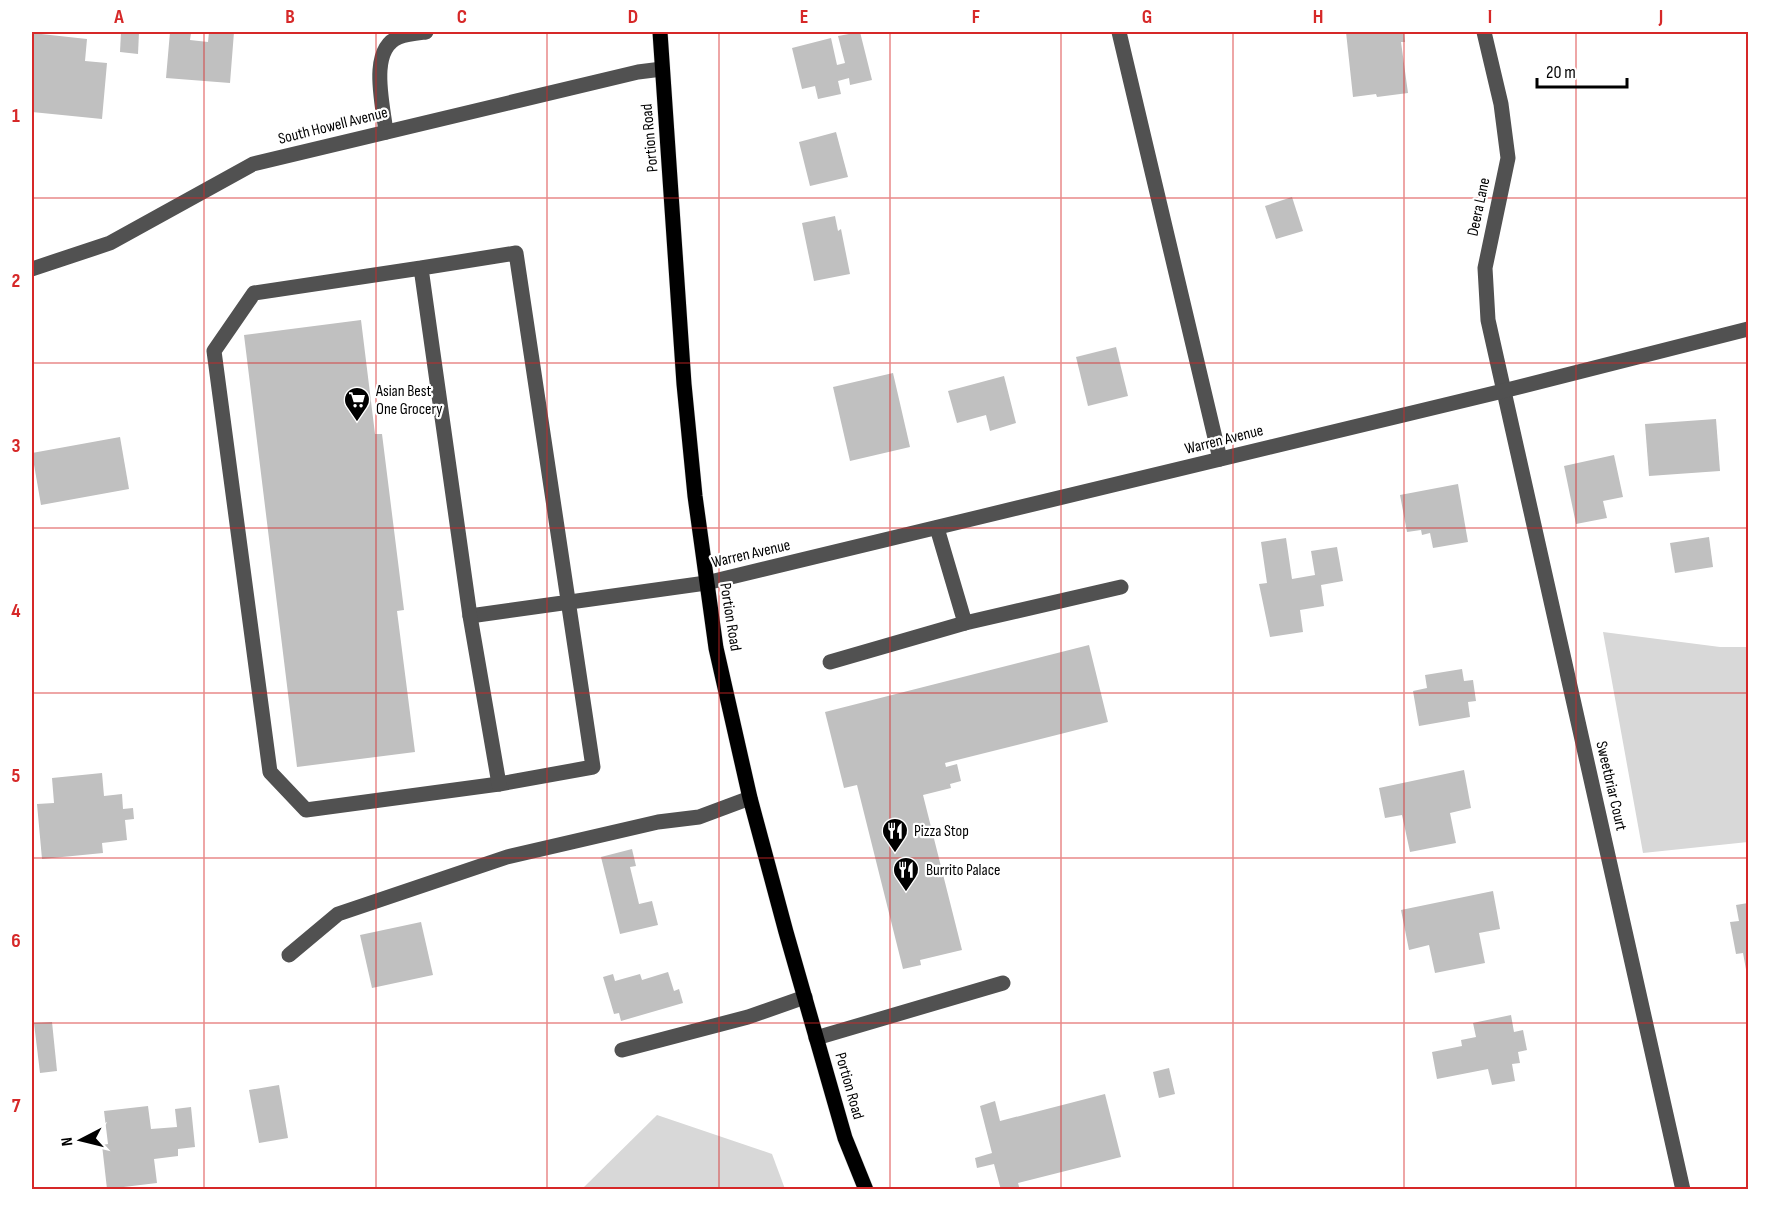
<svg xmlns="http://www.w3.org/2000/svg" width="1780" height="1221" font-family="'Sofia Sans Condensed',sans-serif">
<rect width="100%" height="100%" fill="#fff"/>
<g fill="#d8d8d8">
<path d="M 1603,632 L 1720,647 L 1748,647 L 1748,842 L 1643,853 Z"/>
<path d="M 657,1115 L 772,1154 L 785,1189 L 582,1189 Z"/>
</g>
<g fill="#c0c0c0">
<path d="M 121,32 L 139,32 L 138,54 L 120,52 Z"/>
<path d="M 170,32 L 191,33 L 190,40 L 208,42 L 209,32 L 234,32 L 230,83 L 166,78 Z"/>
<path d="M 860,32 L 872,80 L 850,85 L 849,78 L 838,81 L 841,94 L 818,99 L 815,86 L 802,89 L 792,48 L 831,38 L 837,65 L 845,63 L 838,36 Z"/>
<path d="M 1346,32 L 1404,32 L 1405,42 L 1401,42 L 1408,93 L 1377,97 L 1376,94 L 1353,97 Z"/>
<path d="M 32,33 L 87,39 L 85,61 L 107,63 L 102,119 L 32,112 Z"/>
<path d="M 836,132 L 848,177 L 810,186 L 799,142 Z"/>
<path d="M 1292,197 L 1303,231 L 1276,239 L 1265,206 Z"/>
<path d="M 835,216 L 838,231 L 841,229 L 850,274 L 814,281 L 802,223 Z"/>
<path d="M 361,320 L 375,434 L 382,434 L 404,610 L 397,611 L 415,752 L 297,767 L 244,335 Z"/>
<path d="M 1116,347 L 1128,396 L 1088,406 L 1076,357 Z"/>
<path d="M 893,373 L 910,447 L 850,461 L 833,387 Z"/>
<path d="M 1004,376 L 1016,423 L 990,431 L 986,415 L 957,423 L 948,391 Z"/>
<path d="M 1716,419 L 1720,471 L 1649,476 L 1645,424 Z"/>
<path d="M 120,437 L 129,489 L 41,505 L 32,453 Z"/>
<path d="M 1614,455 L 1623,497 L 1603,501 L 1607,518 L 1576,524 L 1564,466 Z"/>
<path d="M 1458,484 L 1468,542 L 1433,548 L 1430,533 L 1422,535 L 1421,530 L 1407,532 L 1400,495 Z"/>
<path d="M 1709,537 L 1713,567 L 1675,573 L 1670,543 Z"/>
<path d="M 1286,538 L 1292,579 L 1315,575 L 1311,551 L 1337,547 L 1343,581 L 1321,585 L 1324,606 L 1300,610 L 1303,632 L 1270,637 L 1259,584 L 1267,583 L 1261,542 Z"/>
<path d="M 1089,645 L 1108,722 L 945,763 L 946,767 L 957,764 L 961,781 L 950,784 L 951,788 L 923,795 L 962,950 L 920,960 L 921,965 L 903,969 L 857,785 L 844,788 L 825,712 Z"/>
<path d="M 1462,669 L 1464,681 L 1473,680 L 1476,701 L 1468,702 L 1470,717 L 1419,726 L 1413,691 L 1427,688 L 1425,675 Z"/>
<path d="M 1464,770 L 1471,808 L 1450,813 L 1456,843 L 1410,852 L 1402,815 L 1385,818 L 1379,788 Z"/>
<path d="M 102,773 L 104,796 L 122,794 L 123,809 L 133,808 L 134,819 L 125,820 L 127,840 L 102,843 L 103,853 L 42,859 L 37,804 L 54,803 L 52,778 Z"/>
<path d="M 632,849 L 636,866 L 630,867 L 639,904 L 652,901 L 658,925 L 620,934 L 601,857 Z"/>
<path d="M 1493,891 L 1500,929 L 1479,933 L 1485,963 L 1435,973 L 1429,945 L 1409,950 L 1401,910 Z"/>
<path d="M 1748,903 L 1748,975 L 1747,975 L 1743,953 L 1736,954 L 1730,922 L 1739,921 L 1736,905 Z"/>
<path d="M 421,922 L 433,975 L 372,988 L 360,935 Z"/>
<path d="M 668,972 L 674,991 L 679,989 L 683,1003 L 621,1021 L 619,1013 L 614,1014 L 603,977 L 613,974 L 615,981 L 640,974 L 642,980 Z"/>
<path d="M 1511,1015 L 1514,1032 L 1523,1030 L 1527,1050 L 1518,1052 L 1520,1063 L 1512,1064 L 1515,1081 L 1492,1085 L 1488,1069 L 1437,1079 L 1432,1052 L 1462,1046 L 1461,1040 L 1476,1037 L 1473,1023 Z"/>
<path d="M 52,1022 L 57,1071 L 40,1073 L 34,1023 Z"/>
<path d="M 1169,1068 L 1175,1094 L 1159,1098 L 1153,1072 Z"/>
<path d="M 279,1085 L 288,1138 L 259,1143 L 249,1090 Z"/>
<path d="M 1105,1094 L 1121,1157 L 1018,1183 L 1020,1190 L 1001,1190 L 994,1164 L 977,1168 L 975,1158 L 992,1153 L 980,1106 L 995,1101 L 1000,1121 Z"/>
<path d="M 148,1106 L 151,1129 L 177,1127 L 175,1109 L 191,1107 L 195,1147 L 178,1149 L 178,1156 L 154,1159 L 157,1183 L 107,1189 L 102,1145 L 108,1144 L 104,1111 Z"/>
</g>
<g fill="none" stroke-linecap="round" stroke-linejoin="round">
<defs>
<path id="major" d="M 660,32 L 684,384 L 695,496 L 716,648 L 750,798 L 786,932 L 845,1138 L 866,1190"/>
</defs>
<use href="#major" stroke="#dbdbdb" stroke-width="16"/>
<g stroke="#515151" stroke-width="15">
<path d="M 1119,32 L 1220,459"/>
<path d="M 1484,32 L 1501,104 L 1508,158 L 1485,268 L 1488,320 L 1683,1190"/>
<path d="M 386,132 C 383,105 368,49 399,37 C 407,34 418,33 426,32"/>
<path d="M 421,268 L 516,253 L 593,767 L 499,784 L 306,810 L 270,772 L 214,351 L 254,293 L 421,268 L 470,616 C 549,605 628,594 706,583 L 1503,391 L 1748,329"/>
<path d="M 32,269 L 110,243 L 253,164 L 638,72 L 662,69"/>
<path d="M 470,616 L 499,784"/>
<path d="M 965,623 L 1121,587"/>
<path d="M 830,662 L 965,623 L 937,528"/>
<path d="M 289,955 L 338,914 L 507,857 L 658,822 L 699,817 L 750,798"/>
<path d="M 816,1038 L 1003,983"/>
<path d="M 622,1050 L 748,1017 L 805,997"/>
</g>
<use href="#major" stroke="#000" stroke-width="15"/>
</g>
<path fill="none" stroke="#d62828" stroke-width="1.5" stroke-opacity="0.55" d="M 204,32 L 204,1190M 376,32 L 376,1190M 547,32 L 547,1190M 719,32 L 719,1190M 890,32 L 890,1190M 1061,32 L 1061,1190M 1233,32 L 1233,1190M 1404,32 L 1404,1190M 1576,32 L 1576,1190M 32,198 L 1748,198M 32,363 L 1748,363M 32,528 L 1748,528M 32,693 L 1748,693M 32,858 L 1748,858M 32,1023 L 1748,1023"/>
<defs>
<symbol id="supermarket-pin" viewBox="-11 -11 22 30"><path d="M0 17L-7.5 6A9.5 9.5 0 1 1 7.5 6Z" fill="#000" stroke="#fff"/><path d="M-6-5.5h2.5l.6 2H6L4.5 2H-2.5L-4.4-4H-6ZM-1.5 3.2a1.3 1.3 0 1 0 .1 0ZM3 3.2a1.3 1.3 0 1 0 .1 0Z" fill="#fff"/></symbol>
<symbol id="restaurant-pin" viewBox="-11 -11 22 30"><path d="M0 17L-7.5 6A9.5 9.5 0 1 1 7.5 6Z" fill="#000" stroke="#fff"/><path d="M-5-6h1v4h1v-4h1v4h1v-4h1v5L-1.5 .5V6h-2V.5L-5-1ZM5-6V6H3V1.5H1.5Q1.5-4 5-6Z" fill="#fff"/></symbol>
</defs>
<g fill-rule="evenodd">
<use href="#supermarket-pin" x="342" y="385" width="30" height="40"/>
<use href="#restaurant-pin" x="880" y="816" width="30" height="40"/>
<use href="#restaurant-pin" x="891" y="855" width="30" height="40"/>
</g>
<g text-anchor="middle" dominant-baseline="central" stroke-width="4.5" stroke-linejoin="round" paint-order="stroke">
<g font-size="16" fill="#000" stroke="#fff">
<text transform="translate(333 126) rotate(-14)">South Howell Avenue</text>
<text transform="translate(650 138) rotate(-95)">Portion Road</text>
<text transform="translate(1479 207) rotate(-78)">Deera Lane</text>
<text transform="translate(1224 440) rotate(-14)">Warren Avenue</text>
<text transform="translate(751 554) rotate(-13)">Warren Avenue</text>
<text transform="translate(730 617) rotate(81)">Portion Road</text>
<text transform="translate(1611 786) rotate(77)">Sweetbriar Court</text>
<text transform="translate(849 1086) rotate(74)">Portion Road</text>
</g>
<g font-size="16" fill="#000" stroke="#fff" text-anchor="start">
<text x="376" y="391">Asian Best<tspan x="376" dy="18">One Grocery</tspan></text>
<text x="914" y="831">Pizza Stop</text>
<text x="926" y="870">Burrito Palace</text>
</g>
</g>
<rect width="1780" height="1221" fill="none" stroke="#ffffff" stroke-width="66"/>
<g transform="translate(81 1140) rotate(263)" stroke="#ffffff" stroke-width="4.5" paint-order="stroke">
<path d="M0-4.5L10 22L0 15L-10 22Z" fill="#000000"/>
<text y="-9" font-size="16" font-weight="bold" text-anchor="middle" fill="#000000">N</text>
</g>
<path d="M1537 78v9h90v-9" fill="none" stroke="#000000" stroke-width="3"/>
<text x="1546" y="78" font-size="18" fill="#000000" stroke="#ffffff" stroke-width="4.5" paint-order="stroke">20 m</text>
<rect x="33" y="33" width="1714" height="1155" fill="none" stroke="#d62828" stroke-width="2"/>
<g font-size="20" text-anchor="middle" font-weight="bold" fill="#d62828">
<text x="119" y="23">A</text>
<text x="290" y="23">B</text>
<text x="462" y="23">C</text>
<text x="633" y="23">D</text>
<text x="804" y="23">E</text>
<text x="976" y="23">F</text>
<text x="1147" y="23">G</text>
<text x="1318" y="23">H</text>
<text x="1490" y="23">I</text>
<text x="1661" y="23">J</text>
<text x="16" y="122">1</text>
<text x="16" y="287">2</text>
<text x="16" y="452">3</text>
<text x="16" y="617">4</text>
<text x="16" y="782">5</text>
<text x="16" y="947">6</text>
<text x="16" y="1112">7</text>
</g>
</svg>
